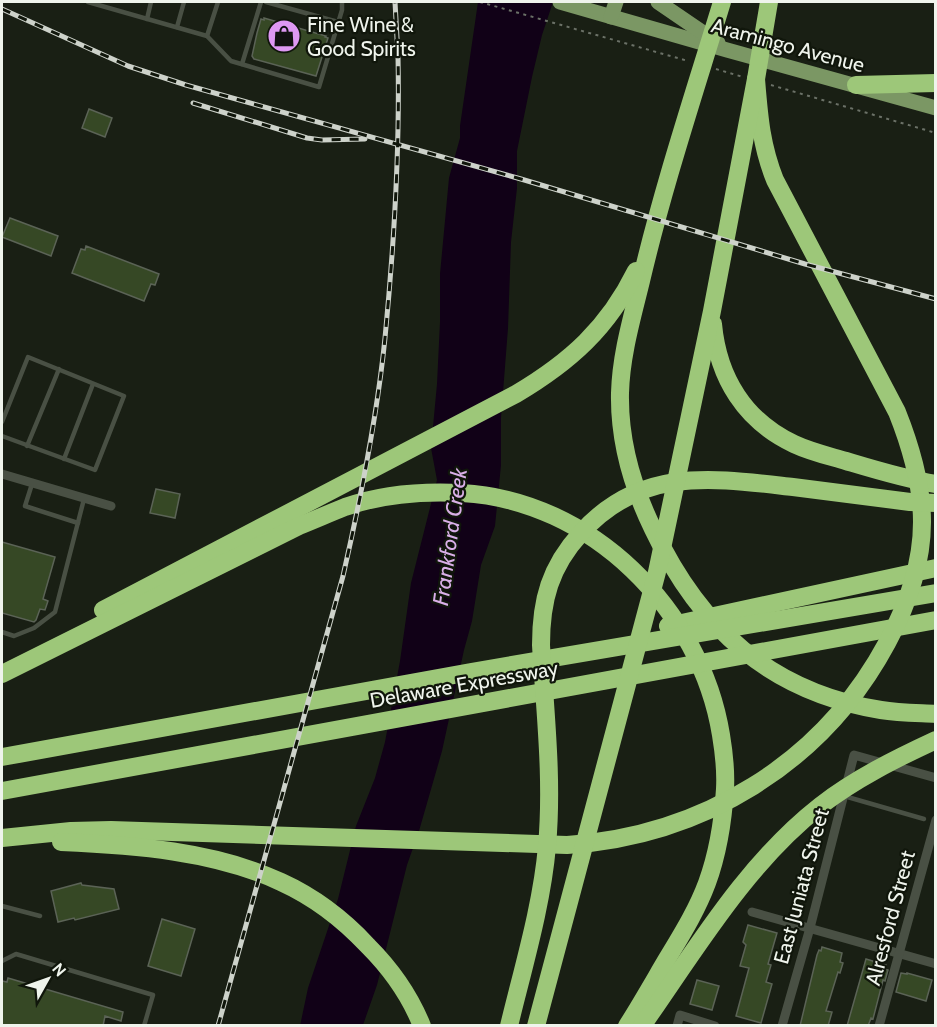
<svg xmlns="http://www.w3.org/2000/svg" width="937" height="1027" font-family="Cabin,sans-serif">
<rect width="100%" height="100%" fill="#191f14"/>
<path fill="#110117" d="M 478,2 L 553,2 L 542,35 L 532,77 L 517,151 L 517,188 L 511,242 L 508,328 L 501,418 L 501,465 L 495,526 L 481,565 L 472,621 L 464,650 L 442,751 L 419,831 L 407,865 L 377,985 L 363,1025 L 300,1026 L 308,988 L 338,899 L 356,826 L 375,778 L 385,742 L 400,661 L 411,583 L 437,480 L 431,448 L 437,384 L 440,322 L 440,274 L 449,178 L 460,138 L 460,126 Z"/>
<g fill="#364825" stroke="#5b6356" stroke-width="1.5">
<path d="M 264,18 L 326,36 L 325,37 L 328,38 L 316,76 L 254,59 L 252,56 L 257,33 L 261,19 L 264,20 Z"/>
<path d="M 89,109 L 112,118 L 105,137 L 82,128 Z"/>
<path d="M 10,218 L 58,236 L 51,256 L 2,237 Z"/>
<path d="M 86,246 L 159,274 L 155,285 L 151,284 L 144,301 L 72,273 L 81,249 L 85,250 Z"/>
<path d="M 156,489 L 180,494 L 175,518 L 150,513 Z"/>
<path d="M 2,542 L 55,557 L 43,599 L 48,601 L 45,610 L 40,609 L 36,620 L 34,622 L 2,613 Z"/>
<path d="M 81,883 L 82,885 L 114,889 L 119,909 L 75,920 L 74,918 L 58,922 L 51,891 Z"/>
<path d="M 162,919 L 195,929 L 181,976 L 148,966 Z"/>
<path d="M 748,925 L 777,933 L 768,964 L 771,965 L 766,982 L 772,984 L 761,1023 L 736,1016 L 749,968 L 740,966 L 746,945 L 743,942 Z"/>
<path d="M 822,947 L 842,953 L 840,962 L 843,963 L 840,973 L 838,972 L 826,1011 L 832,1012 L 828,1026 L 800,1026 L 817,955 L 819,950 L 821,951 Z"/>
<path d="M 866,959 L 886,965 L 885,969 L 888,970 L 885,981 L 883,980 L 873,1019 L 871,1018 L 868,1026 L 847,1026 Z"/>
<path d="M 901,973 L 907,974 L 907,973 L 932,980 L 926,1001 L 896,992 Z"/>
<path d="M 8,978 L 123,1012 L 121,1021 L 105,1016 L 103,1026 L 2,1026 L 2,981 L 7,982 Z"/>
<path d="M 697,980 L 719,986 L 712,1010 L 690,1004 Z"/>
</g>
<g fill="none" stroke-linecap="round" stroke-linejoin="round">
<g stroke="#6b7167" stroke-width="2" stroke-dasharray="3 4.5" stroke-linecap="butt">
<path d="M 480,2 L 688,61"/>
<path d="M 716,69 L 743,77"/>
<path d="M 771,85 L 936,133"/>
</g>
<g stroke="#495044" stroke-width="4.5">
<path d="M 88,2 L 207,36 L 231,61 L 319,87 L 342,10 L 342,2"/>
<path d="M 266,2 L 338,22"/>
<path d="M 147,19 L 151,2"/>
<path d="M 177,27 L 184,2"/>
<path d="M 207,36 L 218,2"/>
<path d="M 242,64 L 261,2"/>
<path d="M 2,422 L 28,357 L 124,396 L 95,470 L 2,436"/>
<path d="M 27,446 L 59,369"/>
<path d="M 64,459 L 93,384"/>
<path d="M 32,484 L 25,506 L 78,523"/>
<path d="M 2,632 L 14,636 L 34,628 L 55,612 L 84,499"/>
<path d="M 844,796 L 924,819"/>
<path d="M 2,906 L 40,916"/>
<path d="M 2,961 L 16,954 L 153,995 L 144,1026"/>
</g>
<g stroke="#495044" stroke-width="9">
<path d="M 2,474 L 111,506"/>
<path d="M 752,912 L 936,964"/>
<path d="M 677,1026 L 680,1015 L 715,1026"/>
<path d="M 782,1026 L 810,928 L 854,755 L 936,778"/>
<path d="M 879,1026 L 936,820"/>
</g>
<g stroke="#7b9764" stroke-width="15">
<path d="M 560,2 L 727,50 L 936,108"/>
<path d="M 658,2 L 718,43"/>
<path d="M 611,17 L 616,2"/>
</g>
<g stroke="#9dc779" stroke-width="18">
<path d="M 722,2 C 694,94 663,187 641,281 C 632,318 621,355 620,393 C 619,441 632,486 653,529 C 700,628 770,692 881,710 C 899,713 918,713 936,714"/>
<path d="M 856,85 L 936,83"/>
<path d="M 713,324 C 718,378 745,421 794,444 C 811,452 829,456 846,461 C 876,470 905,479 936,484"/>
<path d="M 103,610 L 516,394 C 570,362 608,328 636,271"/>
<path d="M 668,626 L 936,568"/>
<path d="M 2,674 L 299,526 C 314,520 330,513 345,507 C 382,494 423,491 462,493 C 591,500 701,610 721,735 C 724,753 726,771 725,789 C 723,821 718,853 707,883 C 697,910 682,934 667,959 C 654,981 641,1004 627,1026"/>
<path d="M 2,757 L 471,672 L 936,593"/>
<path d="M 2,791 L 936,620"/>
<path d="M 2,838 L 71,831 L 111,830 L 567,845 C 702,836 822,764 887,643 C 907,606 922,565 922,522 C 922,485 911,447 897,412 L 775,180 C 761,145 759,116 756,79"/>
<path d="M 61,842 C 133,845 215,851 281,882 C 314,897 343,919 368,946 C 391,969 410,996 422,1026"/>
<path d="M 509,1026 C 523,968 542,905 547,846 C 553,779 545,712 541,645 C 541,600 550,567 581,533 C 641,466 713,478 793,487 C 832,492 871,497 910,502 L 936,503"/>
<path d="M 536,1026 L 657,572 L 712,311 L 756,79 L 769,2"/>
<path d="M 642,1026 C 696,949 746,864 820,806 C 855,779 895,759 936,740"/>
</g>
<defs>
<g id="rail">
<path d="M 2,9 L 128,66 L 186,85 L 521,179 L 805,264 L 936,299"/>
<path d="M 193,103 L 307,138 L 322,140 L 365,139"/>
<path d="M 218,1026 L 343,576 C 361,497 377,418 385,338 C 394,245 400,150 398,56 C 397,38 396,20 395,2"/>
</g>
</defs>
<use href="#rail" stroke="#cdd2ca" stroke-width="5"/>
<use href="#rail" stroke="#10160b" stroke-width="3" stroke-dasharray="9" stroke-linecap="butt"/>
</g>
<defs>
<symbol id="shop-disc" viewBox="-11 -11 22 22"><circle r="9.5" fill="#de98f3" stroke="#10160b"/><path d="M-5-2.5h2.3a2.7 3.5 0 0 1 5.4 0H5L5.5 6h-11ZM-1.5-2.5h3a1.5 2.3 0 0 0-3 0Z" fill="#111"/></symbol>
</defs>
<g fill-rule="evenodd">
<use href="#shop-disc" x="265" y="17" width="38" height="38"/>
</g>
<g text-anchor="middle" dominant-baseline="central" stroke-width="4.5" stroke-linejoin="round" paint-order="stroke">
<g font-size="21" fill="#eff4ec" stroke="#10160b" text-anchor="start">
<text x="307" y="24">Fine Wine &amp;<tspan x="307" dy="24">Good Spirits</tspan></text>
</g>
<g font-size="21" fill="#eff4ec" stroke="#10160b">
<text transform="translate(788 45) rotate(15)">Aramingo Avenue</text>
<text transform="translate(464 684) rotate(-10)">Delaware Expressway</text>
<text transform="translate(801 886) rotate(-75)">East Juniata Street</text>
<text transform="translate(890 918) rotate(-75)">Alresford Street</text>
</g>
<g font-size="22" font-style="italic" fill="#d9afe7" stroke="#10160b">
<text transform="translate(450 537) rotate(-82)">Frankford Creek</text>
</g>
</g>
<rect width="937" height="1027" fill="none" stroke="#eff4ec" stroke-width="6"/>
<g transform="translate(48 979) rotate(50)" stroke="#10160b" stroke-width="4.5" paint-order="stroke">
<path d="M0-4.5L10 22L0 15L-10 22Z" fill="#eff4ec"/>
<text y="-9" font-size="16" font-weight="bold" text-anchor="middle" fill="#eff4ec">N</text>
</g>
</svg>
